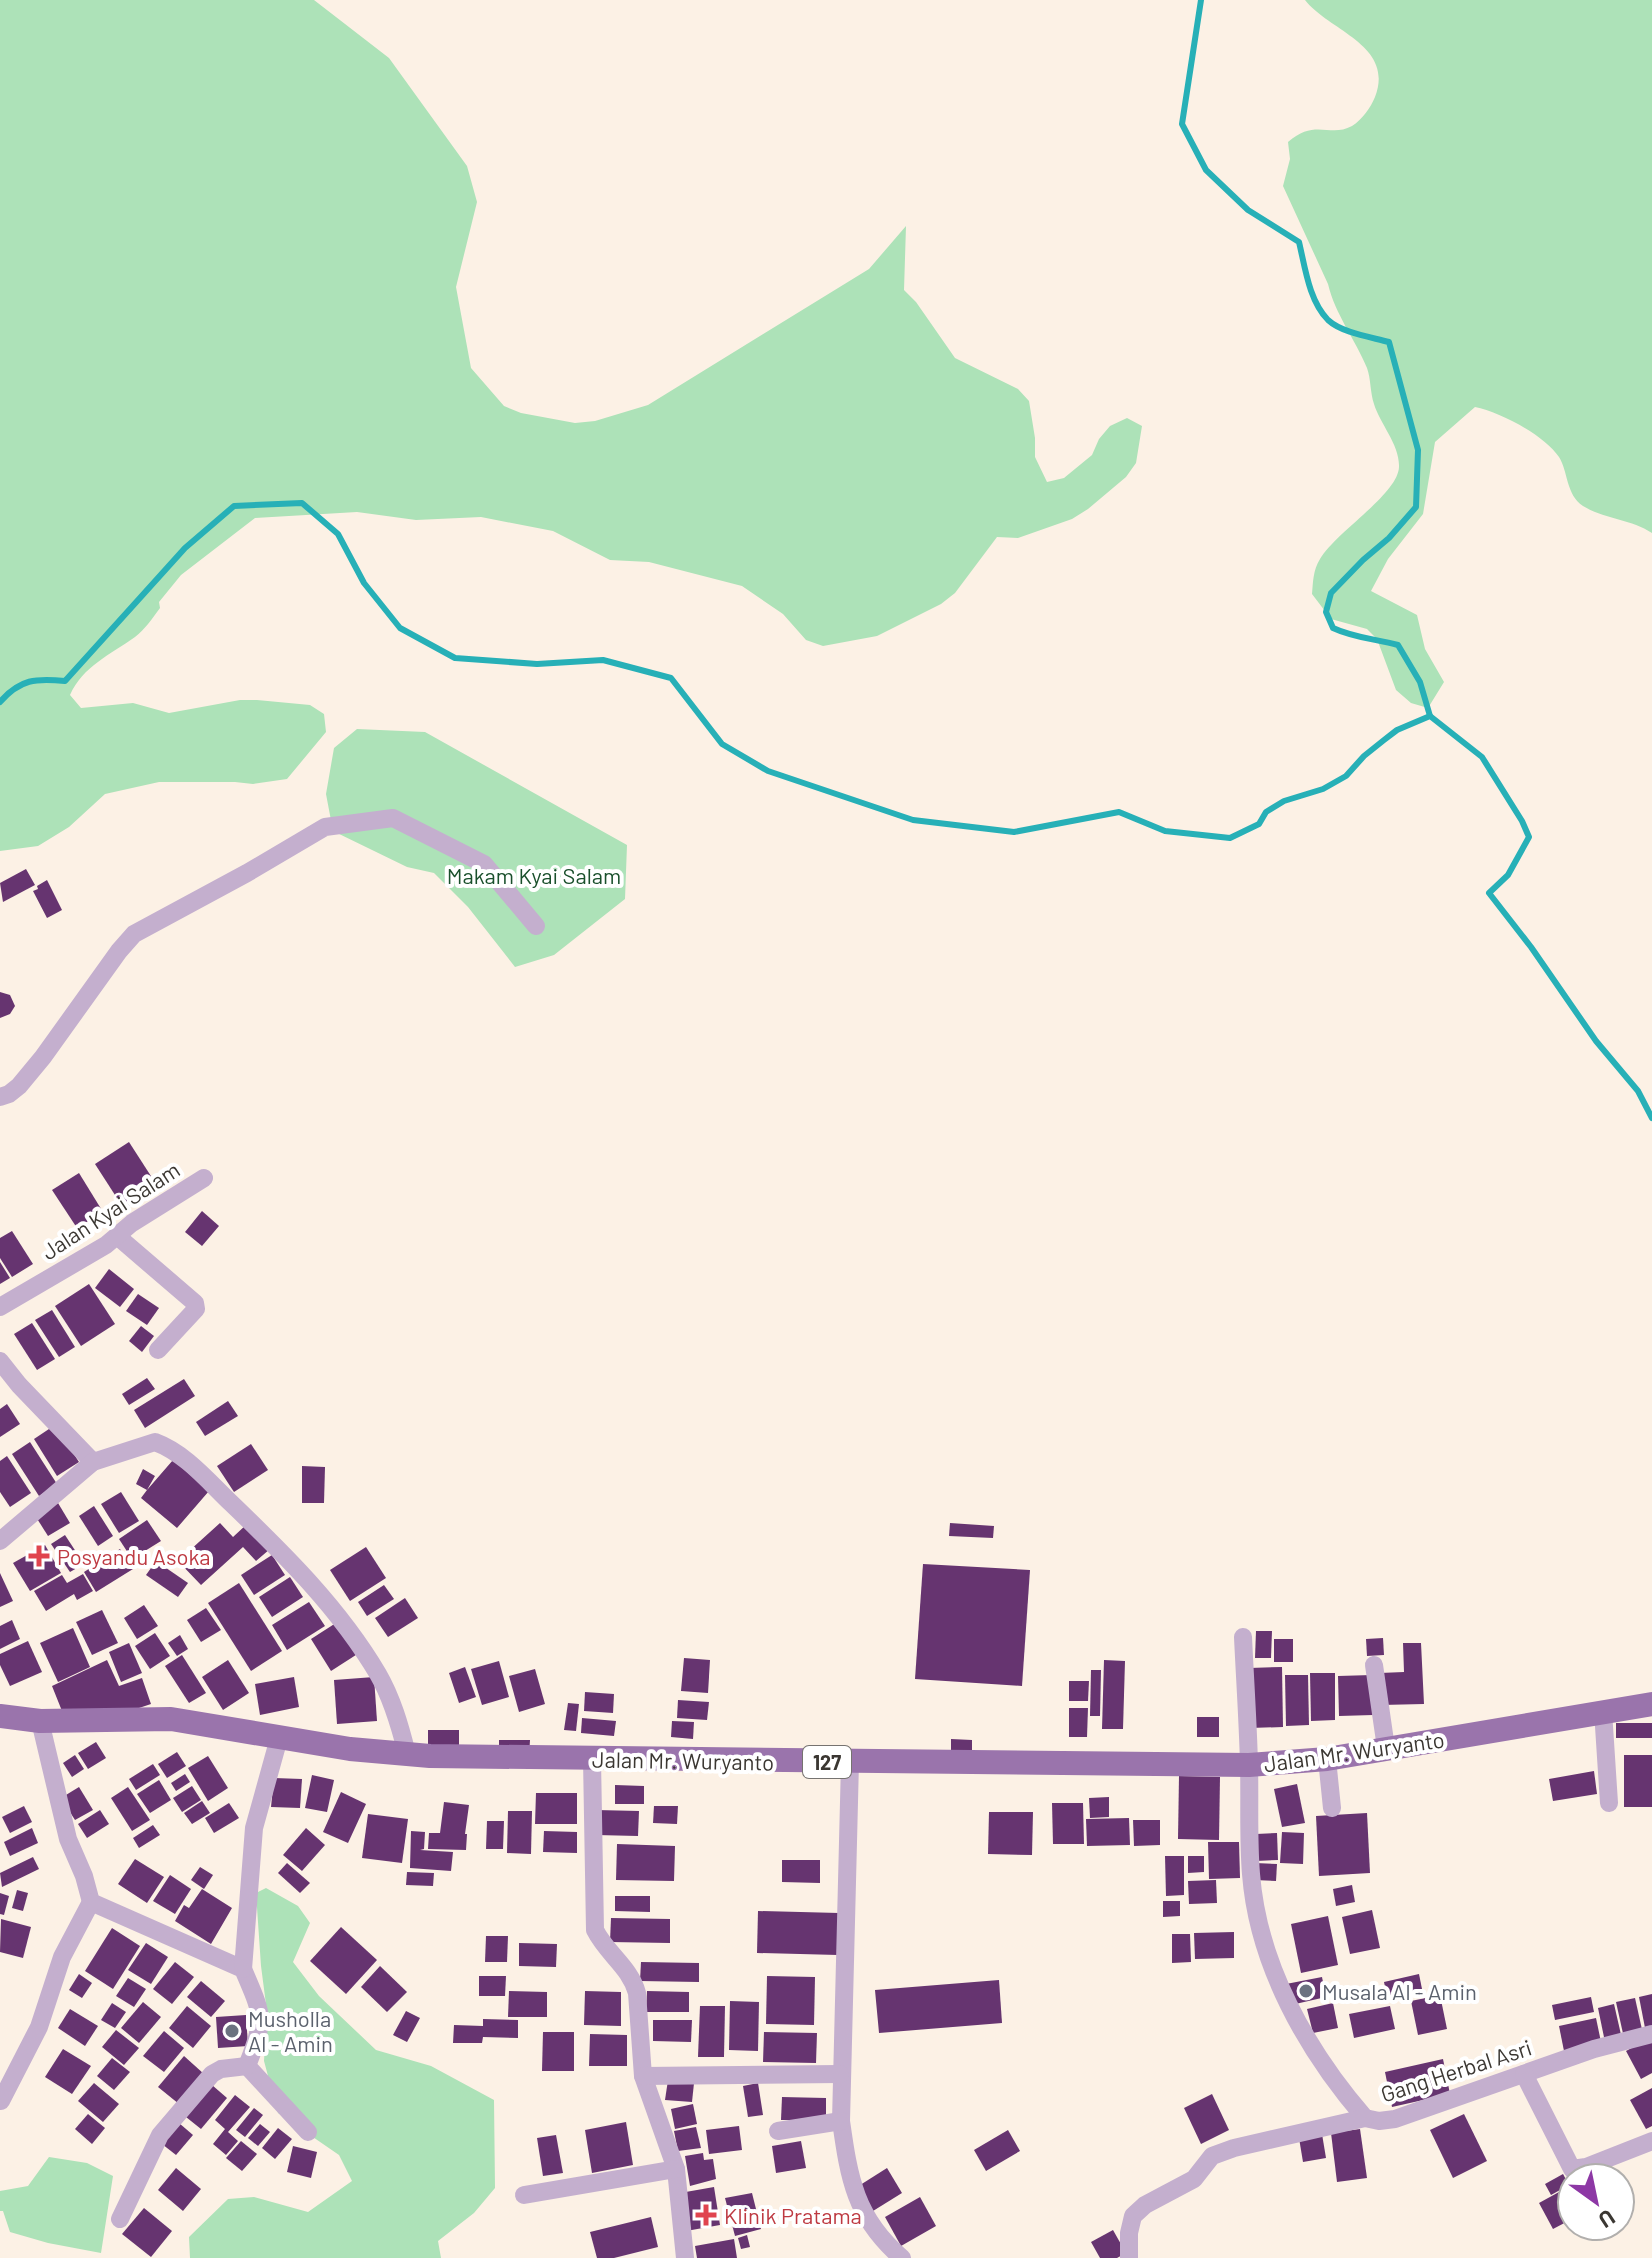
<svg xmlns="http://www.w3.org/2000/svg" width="1652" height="2258" font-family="Barlow,sans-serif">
<rect width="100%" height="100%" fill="#fcf1e5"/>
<g fill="#ade2b8">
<path d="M 0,0 L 314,0 L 389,58 L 467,166 L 477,202 L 456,287 L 471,368 L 504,406 L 521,413 L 575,423 L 595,421 L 648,405 L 869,269 L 906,226 L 904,290 L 916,302 L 955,358 L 1018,389 L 1029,401 L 1035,438 L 1035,457 L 1047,482 L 1064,478 L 1092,455 L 1099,439 L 1110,426 L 1127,418 L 1142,426 L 1136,463 L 1126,477 L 1088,509 L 1072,519 L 1018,538 L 997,537 L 955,593 L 941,604 L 877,636 L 823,646 L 806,640 L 783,614 L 742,586 L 649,562 L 610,560 L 553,531 L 481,517 L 416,520 L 357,512 L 255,518 L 181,575 L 159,602 L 160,608 C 152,619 145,629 135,637 C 110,655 83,666 70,695 L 81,708 L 133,703 L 169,713 L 240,700 L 257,700 L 310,705 L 324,714 L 326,732 L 287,779 L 253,784 L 235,782 L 159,782 L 105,794 L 69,827 L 38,846 L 0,851 Z"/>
<path d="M 1305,0 L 1652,0 L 1652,533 C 1631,519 1604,519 1583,506 C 1566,495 1568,471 1559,457 C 1544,435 1500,412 1475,407 L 1435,442 L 1423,514 L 1388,559 L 1371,591 L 1417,615 L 1425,649 L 1444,682 L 1428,708 L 1411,703 L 1396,690 L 1377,639 L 1367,629 L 1331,619 L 1312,594 C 1313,582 1313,570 1320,559 C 1336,532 1398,494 1399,467 C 1400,445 1380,424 1374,404 C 1370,392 1371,379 1367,368 C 1355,339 1335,314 1328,284 L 1283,186 L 1290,159 L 1288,142 C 1315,118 1330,138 1352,126 C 1362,120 1371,107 1375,97 C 1395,45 1329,31 1305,0 Z"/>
<path d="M 357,729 L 425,732 L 627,845 L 625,899 L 554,955 L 515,967 L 468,907 L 434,873 L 407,867 L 333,831 L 326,794 L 334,748 Z"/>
<path d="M 266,1888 L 298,1906 L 310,1923 L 293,1962 L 319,1996 L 376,2050 L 431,2066 L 494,2100 L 495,2188 L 474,2213 L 438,2241 L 441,2258 L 190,2258 L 189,2237 L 228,2199 L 254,2197 L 308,2212 L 352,2181 L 339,2155 L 278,2113 L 264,2061 L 267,2012 L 261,1966 L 256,1893 Z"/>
<path d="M 49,2157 L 87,2163 L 113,2176 L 101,2253 L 48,2243 L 10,2232 L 3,2211 L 0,2211 L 0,2191 L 28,2186 Z"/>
</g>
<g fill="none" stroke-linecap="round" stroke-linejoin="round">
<g stroke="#27b0b7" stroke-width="6">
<path d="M 1201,0 L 1182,124 L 1206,170 L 1248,210 L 1299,242 C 1305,267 1309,301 1328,320 C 1342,333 1371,337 1389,342 L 1418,450 L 1416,507 L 1389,538 L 1363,560 L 1331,593 L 1326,612 L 1333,628 C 1354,638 1376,639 1398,645 L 1420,682 L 1430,716"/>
<path d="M 0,702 C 20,679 36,678 65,681 L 185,548 L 234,506 L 302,503 L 338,534 L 364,583 L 400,628 L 455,658 L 537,664 L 603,660 L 671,678 L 722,744 L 768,771 L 913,820 L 1014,832 L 1119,812 L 1165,831 L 1230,838 L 1259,824 L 1266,812 L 1284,801 L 1323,789 L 1346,776 L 1364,756 L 1384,740 L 1397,730 L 1430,716 L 1482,757 L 1522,821 L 1529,837 L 1508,875 L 1489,893 L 1531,947 L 1596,1041 L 1638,1091 L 1652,1118"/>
</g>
</g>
<g fill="#663470">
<path d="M 26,869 L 35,885 L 3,902 L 0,883 Z"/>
<path d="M 47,880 L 62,910 L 47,918 L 33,891 L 38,889 L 37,886 Z"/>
<path d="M 0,992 L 10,995 L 15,1006 L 10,1014 L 0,1018 Z"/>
<path d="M 129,1142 L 158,1187 L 124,1209 L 95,1164 Z"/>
<path d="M 79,1173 L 103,1212 L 77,1228 L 52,1190 Z"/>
<path d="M 202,1211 L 219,1226 L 202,1246 L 185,1232 Z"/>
<path d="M 12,1231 L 33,1264 L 12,1277 L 0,1258 L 0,1238 Z"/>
<path d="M 0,1262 L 10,1278 L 0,1284 Z"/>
<path d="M 109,1269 L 134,1289 L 120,1307 L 95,1288 Z"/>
<path d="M 89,1284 L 115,1324 L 81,1346 L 55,1306 Z"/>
<path d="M 138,1294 L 159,1308 L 147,1325 L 126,1311 Z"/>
<path d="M 52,1310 L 75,1347 L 59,1357 L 35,1320 Z"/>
<path d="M 32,1323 L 55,1359 L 37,1370 L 14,1334 Z"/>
<path d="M 141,1326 L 154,1336 L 142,1352 L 129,1341 Z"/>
<path d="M 147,1378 L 155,1389 L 129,1405 L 122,1394 Z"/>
<path d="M 184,1379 L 195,1396 L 145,1428 L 134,1410 Z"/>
<path d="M 228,1401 L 238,1416 L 205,1436 L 196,1422 Z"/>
<path d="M 7,1404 L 20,1424 L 0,1437 L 0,1409 Z"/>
<path d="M 55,1425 L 79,1462 L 57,1476 L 34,1439 Z"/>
<path d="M 30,1442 L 57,1484 L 39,1496 L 12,1454 Z"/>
<path d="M 251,1444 L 268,1470 L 234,1492 L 217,1466 Z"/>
<path d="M 7,1456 L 31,1493 L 10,1507 L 0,1492 L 0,1461 Z"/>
<path d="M 173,1460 L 209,1491 L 177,1528 L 141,1498 L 147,1490 L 136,1484 L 143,1469 L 155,1476 L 147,1490 Z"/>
<path d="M 302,1466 L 325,1467 L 324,1503 L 302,1503 Z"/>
<path d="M 121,1492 L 139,1521 L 119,1533 L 101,1504 Z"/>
<path d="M 58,1503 L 70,1523 L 48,1536 L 36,1517 Z"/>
<path d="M 94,1506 L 113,1536 L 98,1546 L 79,1516 Z"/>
<path d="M 147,1520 L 161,1541 L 132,1559 L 119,1539 Z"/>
<path d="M 220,1523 L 233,1537 L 247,1524 L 270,1549 L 256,1561 L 243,1547 L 201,1585 L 178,1561 Z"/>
<path d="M 950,1523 L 994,1526 L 993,1538 L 949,1536 Z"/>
<path d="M 65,1535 L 84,1564 L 70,1572 L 51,1544 Z"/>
<path d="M 45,1545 L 61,1573 L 30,1591 L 13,1563 Z"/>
<path d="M 366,1547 L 386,1578 L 350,1601 L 330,1570 Z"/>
<path d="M 120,1549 L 133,1569 L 96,1592 L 84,1572 Z"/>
<path d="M 272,1555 L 285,1575 L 254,1595 L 241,1575 Z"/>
<path d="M 156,1561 L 188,1583 L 178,1597 L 146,1575 Z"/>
<path d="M 923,1564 L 1030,1570 L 1022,1686 L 915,1679 Z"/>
<path d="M 0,1573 L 13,1601 L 0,1607 Z"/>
<path d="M 83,1574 L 93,1591 L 77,1600 L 74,1594 L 46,1611 L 34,1591 L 62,1575 L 67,1583 Z"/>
<path d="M 290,1577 L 303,1597 L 272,1617 L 259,1597 Z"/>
<path d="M 239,1583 L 282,1651 L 251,1671 L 208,1603 Z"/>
<path d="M 384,1585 L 394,1599 L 367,1616 L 358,1602 Z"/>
<path d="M 405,1598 L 418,1618 L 388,1637 L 375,1618 Z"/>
<path d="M 309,1602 L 325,1626 L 287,1650 L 272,1625 Z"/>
<path d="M 144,1605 L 158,1626 L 137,1639 L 124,1618 Z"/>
<path d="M 206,1608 L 221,1630 L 201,1642 L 187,1620 Z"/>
<path d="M 102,1610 L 118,1643 L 92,1655 L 76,1622 Z"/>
<path d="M 12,1620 L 20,1639 L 0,1649 L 0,1626 Z"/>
<path d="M 339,1621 L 359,1653 L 331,1671 L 311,1639 Z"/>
<path d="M 73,1628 L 90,1667 L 58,1682 L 40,1643 Z"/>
<path d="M 1256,1631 L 1272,1631 L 1271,1658 L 1255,1658 Z"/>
<path d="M 155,1633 L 170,1656 L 150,1669 L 135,1646 Z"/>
<path d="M 180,1635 L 188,1649 L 177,1656 L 168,1643 Z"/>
<path d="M 1383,1638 L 1384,1655 L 1367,1656 L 1366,1639 Z"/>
<rect x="1274" y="1639" width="19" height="23"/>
<path d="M 28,1641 L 42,1672 L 10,1686 L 0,1665 L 0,1654 Z"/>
<path d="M 129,1643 L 142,1673 L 121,1682 L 109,1652 Z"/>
<path d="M 1403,1643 L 1421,1643 L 1424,1704 L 1381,1705 L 1380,1673 L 1404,1672 Z"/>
<path d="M 182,1655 L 206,1693 L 189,1703 L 165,1666 Z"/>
<path d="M 684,1658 L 710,1660 L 708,1693 L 681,1691 Z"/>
<path d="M 107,1660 L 119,1686 L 142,1678 L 151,1704 L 115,1716 L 64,1716 L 52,1686 Z"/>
<path d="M 228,1660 L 249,1693 L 223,1710 L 202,1677 Z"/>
<path d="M 1104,1660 L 1125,1661 L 1123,1729 L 1102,1729 Z"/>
<path d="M 499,1661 L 509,1697 L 482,1705 L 471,1669 Z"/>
<path d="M 465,1667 L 476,1697 L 459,1703 L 449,1673 Z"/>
<path d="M 1282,1667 L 1283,1727 L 1250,1728 L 1249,1668 Z"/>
<path d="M 535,1669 L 545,1704 L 519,1712 L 509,1676 Z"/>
<path d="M 1091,1670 L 1101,1670 L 1100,1716 L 1090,1716 Z"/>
<path d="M 1310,1673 L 1335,1673 L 1335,1720 L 1311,1721 Z"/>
<path d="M 1285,1675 L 1308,1675 L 1309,1725 L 1286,1726 Z"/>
<path d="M 1372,1675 L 1373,1715 L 1339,1716 L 1338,1676 Z"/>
<path d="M 294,1677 L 299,1707 L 260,1715 L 255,1684 Z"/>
<path d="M 374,1677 L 377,1721 L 337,1724 L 334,1680 Z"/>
<path d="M 1069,1681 L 1089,1681 L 1088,1701 L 1069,1701 Z"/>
<path d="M 585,1692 L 614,1694 L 613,1713 L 584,1711 Z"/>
<path d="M 678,1700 L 709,1702 L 707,1720 L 677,1718 Z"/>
<path d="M 568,1703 L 579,1704 L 576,1731 L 564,1730 Z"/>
<path d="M 1069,1708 L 1088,1708 L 1087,1737 L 1069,1737 Z"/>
<rect x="1197" y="1717" width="22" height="20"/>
<path d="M 582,1718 L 616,1721 L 614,1736 L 581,1733 Z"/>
<path d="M 672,1721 L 694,1722 L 693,1739 L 671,1737 Z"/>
<rect x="1616" y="1723" width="36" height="15"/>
<path d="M 428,1730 L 459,1730 L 459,1753 L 428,1752 Z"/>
<path d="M 951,1739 L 972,1740 L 972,1754 L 951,1754 Z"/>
<path d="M 499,1740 L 530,1740 L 529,1757 L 499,1756 Z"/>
<path d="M 96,1742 L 106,1758 L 88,1769 L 78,1753 Z"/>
<path d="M 177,1752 L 186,1766 L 167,1778 L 158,1764 Z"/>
<path d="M 75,1755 L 84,1769 L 72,1777 L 63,1763 Z"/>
<rect x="1624" y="1755" width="28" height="52"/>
<path d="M 208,1756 L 228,1788 L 208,1801 L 188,1768 Z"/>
<path d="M 153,1764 L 160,1775 L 136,1790 L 129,1779 Z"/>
<path d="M 1594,1771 L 1597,1794 L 1553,1801 L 1549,1779 Z"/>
<path d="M 185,1774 L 190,1782 L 176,1791 L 171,1783 Z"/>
<path d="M 312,1775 L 334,1780 L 327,1812 L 305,1808 Z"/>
<path d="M 1179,1776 L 1220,1777 L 1219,1840 L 1178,1839 Z"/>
<path d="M 274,1778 L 302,1779 L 300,1808 L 271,1807 Z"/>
<path d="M 159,1780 L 171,1800 L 150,1813 L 137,1794 Z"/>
<path d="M 1297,1784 L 1305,1823 L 1282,1827 L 1274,1789 Z"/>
<path d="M 615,1785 L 644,1786 L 644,1804 L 615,1804 Z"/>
<path d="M 192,1786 L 201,1800 L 182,1812 L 173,1798 Z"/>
<path d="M 79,1787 L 93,1810 L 75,1820 L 61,1798 Z"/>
<path d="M 128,1787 L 150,1820 L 132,1831 L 111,1798 Z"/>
<path d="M 341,1792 L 366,1804 L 348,1843 L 323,1832 Z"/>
<path d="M 536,1793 L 577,1793 L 577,1824 L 535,1824 Z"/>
<path d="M 1109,1797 L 1109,1817 L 1090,1818 L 1089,1798 Z"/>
<path d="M 202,1801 L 210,1813 L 192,1824 L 184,1813 Z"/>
<path d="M 444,1802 L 469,1805 L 465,1834 L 467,1834 L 466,1850 L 428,1849 L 429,1833 L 440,1833 Z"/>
<path d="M 229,1803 L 239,1818 L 214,1833 L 205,1818 Z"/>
<path d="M 1052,1803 L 1083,1803 L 1084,1844 L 1053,1844 Z"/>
<path d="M 24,1806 L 32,1822 L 10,1833 L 2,1817 Z"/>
<path d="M 654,1806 L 678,1806 L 677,1824 L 653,1823 Z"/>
<path d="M 100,1810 L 109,1824 L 87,1838 L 78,1824 Z"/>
<path d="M 596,1810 L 639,1811 L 638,1836 L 596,1835 Z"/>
<path d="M 508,1811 L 532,1811 L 531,1854 L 507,1853 Z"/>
<path d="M 989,1812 L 1033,1812 L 1032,1855 L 988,1854 Z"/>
<path d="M 1367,1813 L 1370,1873 L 1319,1876 L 1316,1816 Z"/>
<path d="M 368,1814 L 408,1819 L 402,1863 L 362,1858 Z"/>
<path d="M 1129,1818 L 1130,1845 L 1087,1846 L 1086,1819 Z"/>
<path d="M 1133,1820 L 1160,1820 L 1160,1845 L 1134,1846 Z"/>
<path d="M 487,1821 L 504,1821 L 503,1849 L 486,1849 Z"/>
<path d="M 153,1825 L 160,1835 L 139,1848 L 133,1838 Z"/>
<path d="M 32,1828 L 38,1843 L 10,1856 L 4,1842 Z"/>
<path d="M 306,1828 L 325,1845 L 302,1871 L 283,1855 Z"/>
<path d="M 411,1831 L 425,1832 L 424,1849 L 420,1850 L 453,1852 L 451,1871 L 410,1868 Z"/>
<path d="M 544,1831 L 577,1832 L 577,1853 L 543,1852 Z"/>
<path d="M 1282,1832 L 1304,1833 L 1303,1864 L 1280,1863 Z"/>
<path d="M 1277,1833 L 1278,1860 L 1256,1861 L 1256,1834 Z"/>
<path d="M 1208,1842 L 1239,1842 L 1240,1878 L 1209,1879 Z"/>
<path d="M 617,1844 L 675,1846 L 674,1881 L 616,1880 Z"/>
<path d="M 1165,1856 L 1184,1856 L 1184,1895 L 1166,1896 Z"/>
<path d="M 1188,1856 L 1204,1856 L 1204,1872 L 1188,1873 Z"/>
<path d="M 33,1857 L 39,1869 L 2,1887 L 0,1873 Z"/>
<path d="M 135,1859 L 164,1877 L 147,1903 L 118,1884 Z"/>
<path d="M 782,1860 L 820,1860 L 820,1883 L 782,1882 Z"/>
<path d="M 287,1863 L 310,1883 L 300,1893 L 278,1873 Z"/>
<path d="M 1255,1863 L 1277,1864 L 1276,1881 L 1254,1880 Z"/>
<path d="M 200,1867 L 213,1875 L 204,1889 L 191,1880 Z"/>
<path d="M 407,1872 L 434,1873 L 433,1886 L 406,1885 Z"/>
<path d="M 170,1875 L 191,1889 L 175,1914 L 153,1901 Z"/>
<path d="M 1216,1880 L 1217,1903 L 1189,1904 L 1188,1881 Z"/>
<path d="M 1352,1885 L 1355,1902 L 1336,1906 L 1333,1889 Z"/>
<path d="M 202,1889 L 232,1908 L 211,1944 L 175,1921 L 184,1905 L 189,1908 Z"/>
<path d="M 17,1890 L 28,1893 L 23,1911 L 12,1908 Z"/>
<path d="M 0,1893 L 9,1896 L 4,1915 L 0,1914 Z"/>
<path d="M 615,1896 L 650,1896 L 650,1912 L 615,1911 Z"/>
<path d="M 1163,1901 L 1180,1901 L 1180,1916 L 1163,1917 Z"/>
<path d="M 1372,1910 L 1380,1948 L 1350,1954 L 1342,1917 Z"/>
<path d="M 758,1911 L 839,1913 L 838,1955 L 757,1953 Z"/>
<path d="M 1328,1916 L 1338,1965 L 1301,1973 L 1291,1924 Z"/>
<path d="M 611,1918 L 670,1919 L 670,1943 L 610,1942 Z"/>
<path d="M 1,1919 L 31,1927 L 23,1958 L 0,1952 Z"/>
<path d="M 341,1927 L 377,1960 L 346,1994 L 310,1961 Z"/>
<path d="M 112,1928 L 140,1946 L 113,1989 L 85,1971 Z"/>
<path d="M 1234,1932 L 1234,1958 L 1195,1959 L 1194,1933 Z"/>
<path d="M 1172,1934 L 1190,1934 L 1191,1962 L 1172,1963 Z"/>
<path d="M 486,1936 L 508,1936 L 507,1962 L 485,1962 Z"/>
<path d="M 146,1943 L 168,1957 L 151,1984 L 128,1970 Z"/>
<path d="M 519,1943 L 557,1944 L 556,1967 L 519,1966 Z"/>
<path d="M 175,1962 L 194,1977 L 172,2004 L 153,1989 Z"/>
<path d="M 641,1962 L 699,1963 L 699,1982 L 640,1981 Z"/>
<path d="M 380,1966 L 407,1992 L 387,2012 L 361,1987 Z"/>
<path d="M 79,1974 L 92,1983 L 82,1998 L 69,1990 Z"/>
<path d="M 1419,1974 L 1423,1994 L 1388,2001 L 1384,1982 Z"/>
<path d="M 479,1976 L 506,1976 L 505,1996 L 479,1996 Z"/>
<path d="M 767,1976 L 815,1977 L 814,2025 L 766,2024 Z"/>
<path d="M 1322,1977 L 1326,1997 L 1291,2005 L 1286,1984 Z"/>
<path d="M 128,1978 L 146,1989 L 134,2007 L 116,1996 Z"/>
<path d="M 999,1980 L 1002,2023 L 879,2033 L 875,1990 Z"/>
<path d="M 201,1981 L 225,2001 L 211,2017 L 187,1997 Z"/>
<path d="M 509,1991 L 547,1992 L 547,2017 L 508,2017 Z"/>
<path d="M 585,1991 L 621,1992 L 621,2026 L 584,2025 Z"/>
<path d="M 647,1991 L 689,1992 L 689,2012 L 646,2012 Z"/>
<path d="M 1652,1994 L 1652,2032 L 1646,2033 L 1639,1997 Z"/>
<path d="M 1440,1995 L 1447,2029 L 1418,2035 L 1411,2001 Z"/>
<path d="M 1591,1997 L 1594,2012 L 1555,2020 L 1552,2005 Z"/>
<path d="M 1635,1998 L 1643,2034 L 1624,2038 L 1616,2002 Z"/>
<path d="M 730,2001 L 759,2002 L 758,2051 L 729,2050 Z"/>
<path d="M 143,2002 L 161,2017 L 139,2043 L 121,2028 Z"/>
<path d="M 112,2003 L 126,2012 L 115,2028 L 101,2020 Z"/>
<path d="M 1333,2003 L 1338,2028 L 1313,2033 L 1307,2009 Z"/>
<path d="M 1614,2004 L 1622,2039 L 1605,2042 L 1598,2008 Z"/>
<path d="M 187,2006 L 211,2026 L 193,2048 L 169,2028 Z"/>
<path d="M 700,2006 L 725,2006 L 724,2057 L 698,2057 Z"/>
<path d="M 1390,2006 L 1395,2029 L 1354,2038 L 1349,2014 Z"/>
<path d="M 70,2009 L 98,2026 L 85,2046 L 58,2028 Z"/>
<path d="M 406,2011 L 420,2018 L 407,2042 L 393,2035 Z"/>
<path d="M 246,2015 L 248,2046 L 218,2048 L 216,2017 Z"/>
<path d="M 1596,2018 L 1601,2042 L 1564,2051 L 1559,2026 Z"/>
<path d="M 483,2019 L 518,2020 L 518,2038 L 483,2037 L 482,2043 L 453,2043 L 454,2025 L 483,2026 Z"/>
<path d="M 653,2020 L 692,2020 L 691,2042 L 653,2041 Z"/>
<path d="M 116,2030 L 139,2048 L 124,2065 L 102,2047 Z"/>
<path d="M 164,2031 L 184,2048 L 164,2072 L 143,2056 Z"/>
<path d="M 543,2032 L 574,2032 L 574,2071 L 542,2071 Z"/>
<path d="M 764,2032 L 817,2033 L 816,2063 L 763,2062 Z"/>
<path d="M 590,2034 L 627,2035 L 627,2066 L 589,2066 Z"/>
<path d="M 1652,2037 L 1652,2073 L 1641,2079 L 1626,2051 Z"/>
<path d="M 63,2049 L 91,2066 L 72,2094 L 45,2077 Z"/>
<path d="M 184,2056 L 204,2074 L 179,2104 L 158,2087 Z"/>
<path d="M 112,2058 L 130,2072 L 114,2090 L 97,2076 Z"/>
<path d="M 1443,2059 L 1450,2094 L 1392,2107 L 1385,2072 Z"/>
<path d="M 668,2080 L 694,2083 L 692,2102 L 665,2100 Z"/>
<path d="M 94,2083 L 119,2104 L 103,2122 L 78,2101 Z"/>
<path d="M 758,2083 L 763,2115 L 748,2117 L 743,2086 Z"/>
<path d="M 212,2085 L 227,2098 L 201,2129 L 186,2117 Z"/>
<path d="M 1652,2088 L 1652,2126 L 1646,2129 L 1630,2100 Z"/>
<path d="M 1212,2094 L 1229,2130 L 1201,2144 L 1184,2108 Z"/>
<path d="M 235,2095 L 250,2107 L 228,2132 L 238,2141 L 226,2155 L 213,2144 L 225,2129 L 215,2120 Z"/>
<path d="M 782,2097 L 826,2098 L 826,2120 L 781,2120 Z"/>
<path d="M 693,2104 L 697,2124 L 675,2129 L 671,2109 Z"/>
<path d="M 254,2108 L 263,2115 L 245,2137 L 236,2130 Z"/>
<path d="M 88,2114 L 105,2128 L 92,2144 L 75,2129 Z"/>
<path d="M 1464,2114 L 1487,2161 L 1453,2178 L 1430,2130 Z"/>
<path d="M 626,2122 L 633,2165 L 592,2173 L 585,2130 Z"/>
<path d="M 179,2123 L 193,2135 L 176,2155 L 162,2144 Z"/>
<path d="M 260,2124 L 270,2132 L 258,2146 L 248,2138 Z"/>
<path d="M 739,2126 L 742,2150 L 709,2154 L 706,2130 Z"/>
<path d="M 696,2127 L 701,2148 L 678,2151 L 674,2131 Z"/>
<path d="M 278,2128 L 292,2139 L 275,2159 L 262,2148 Z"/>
<path d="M 1360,2129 L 1367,2178 L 1337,2182 L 1331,2133 Z"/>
<path d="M 1008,2130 L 1020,2151 L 986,2171 L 974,2150 Z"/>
<path d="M 1322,2134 L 1326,2158 L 1303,2162 L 1299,2138 Z"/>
<path d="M 556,2135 L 563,2173 L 543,2176 L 537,2138 Z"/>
<path d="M 241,2141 L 257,2154 L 242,2171 L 226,2158 Z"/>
<path d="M 801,2141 L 806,2168 L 776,2173 L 772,2146 Z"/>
<path d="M 293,2146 L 317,2152 L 311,2178 L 287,2172 Z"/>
<path d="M 703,2153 L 704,2160 L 713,2159 L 716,2179 L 690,2186 L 685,2156 Z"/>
<path d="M 176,2168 L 201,2189 L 183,2211 L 158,2190 Z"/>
<path d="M 887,2168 L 902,2193 L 873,2211 L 857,2187 Z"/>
<path d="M 1563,2174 L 1569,2185 L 1551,2195 L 1545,2184 Z"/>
<path d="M 714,2187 L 720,2225 L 686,2231 L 680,2193 Z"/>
<path d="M 1559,2192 L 1572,2219 L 1553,2229 L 1539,2203 Z"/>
<path d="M 752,2193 L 761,2229 L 735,2236 L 725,2198 Z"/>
<path d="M 920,2197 L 936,2226 L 901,2246 L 885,2217 Z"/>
<path d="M 144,2208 L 172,2231 L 151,2257 L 122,2234 Z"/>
<path d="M 651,2217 L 658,2247 L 614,2258 L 597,2258 L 590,2232 Z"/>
<path d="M 1113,2230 L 1126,2253 L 1117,2258 L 1100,2258 L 1091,2242 Z"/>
<path d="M 747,2235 L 750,2247 L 741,2249 L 738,2238 Z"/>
<path d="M 734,2239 L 737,2258 L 697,2258 L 695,2246 Z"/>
</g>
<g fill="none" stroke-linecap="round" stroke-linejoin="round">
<g stroke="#c4afce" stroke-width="18">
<path d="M 0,1097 L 9,1094 L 19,1086 L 43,1057 L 119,951 L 134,934 L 247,873 L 325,827 L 393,818 L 484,864 L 536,926"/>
<path d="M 117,1236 L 195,1303 L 196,1309 L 158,1350"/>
<path d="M 0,1307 L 106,1245 L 132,1223 L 204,1178"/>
<path d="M 0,1361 L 19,1385 L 93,1462 L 155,1442 C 185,1453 208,1481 231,1503 C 285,1555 339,1608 378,1674 C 392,1698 400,1726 407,1754"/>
<path d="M 0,1541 L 93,1462"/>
<path d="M 1243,1637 C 1245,1680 1248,1723 1249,1765 C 1250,1801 1248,1838 1251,1874 C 1258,1965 1307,2051 1365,2118 L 1379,2121 L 1395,2119 L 1594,2049 L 1652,2034"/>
<path d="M 1374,1665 L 1386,1748"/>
<path d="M 1603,1711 L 1609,1803"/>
<path d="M 40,1721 L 68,1839 L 84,1876 L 91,1902 L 243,1969 C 263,2016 266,2017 247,2066 L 308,2132"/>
<path d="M 592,1759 L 595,1930 C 607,1954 630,1967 637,1993 L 643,2076 L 676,2169 L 685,2258"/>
<path d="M 1327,1759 L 1332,1808"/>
<path d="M 850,1762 L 841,2121 C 849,2178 855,2218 902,2258"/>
<path d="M 243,1969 L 254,1828 L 279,1738"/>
<path d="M 1524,2074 L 1572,2169 L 1586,2167 L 1652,2141"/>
<path d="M 643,2076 L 840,2074"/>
<path d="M 1,2101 L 39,2027 L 62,1957 L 91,1902"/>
<path d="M 778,2131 L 841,2121"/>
<path d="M 524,2195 L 676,2169"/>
<path d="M 120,2219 L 160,2135 L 212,2074 L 221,2069 L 247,2066"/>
<path d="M 1129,2258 L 1129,2233 L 1133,2216 L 1145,2205 L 1194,2179 L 1212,2156 L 1234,2148 L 1365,2118"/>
</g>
<path stroke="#9a74ac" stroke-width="24" d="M 0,1716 L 40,1721 L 171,1719 L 350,1749 L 430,1756 L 1249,1765 L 1327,1759 L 1652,1704"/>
</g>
<g fill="#e0444e" stroke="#fff" stroke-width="3">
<path d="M35 1544h8v8h8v8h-8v8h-8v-8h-8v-8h8z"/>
<path d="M702 2203h8v8h8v8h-8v8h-8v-8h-8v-8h8z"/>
</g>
<g fill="#6b7280" stroke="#fff" stroke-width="3">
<circle cx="1306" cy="1991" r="8"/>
<circle cx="232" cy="2031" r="8"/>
</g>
<g text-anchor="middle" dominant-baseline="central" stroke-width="8" stroke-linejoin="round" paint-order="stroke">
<rect fill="#fff" stroke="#767370" stroke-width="2" x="803" y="1746" width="48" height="32" rx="6"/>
<g font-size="20" font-weight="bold" fill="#3b3732">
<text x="827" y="1762">127</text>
</g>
<g font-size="22" fill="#1a502c" stroke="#fff">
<text x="534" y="875">Makam Kyai Salam</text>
</g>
<g font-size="22" fill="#3b3732" stroke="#fff">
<text transform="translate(110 1210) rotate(-33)">Jalan Kyai Salam</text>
<text transform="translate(1354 1751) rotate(-8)">Jalan Mr. Wuryanto</text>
<text transform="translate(683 1760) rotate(1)">Jalan Mr. Wuryanto</text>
<text transform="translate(1456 2070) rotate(-18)">Gang Herbal Asri</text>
</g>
<g font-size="22" fill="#be3a42" stroke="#fff" text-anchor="start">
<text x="57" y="1556">Posyandu Asoka</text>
<text x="724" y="2215">Klinik Pratama</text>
</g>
<g font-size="22" fill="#5b616d" stroke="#fff" text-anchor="start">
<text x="1322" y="1991">Musala Al - Amin</text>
<text x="248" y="2018">Musholla<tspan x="248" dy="25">Al - Amin</tspan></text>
</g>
</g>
<g transform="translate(1596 2202) rotate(147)"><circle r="38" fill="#ffffff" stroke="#b1afad" stroke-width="2"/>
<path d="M0-6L14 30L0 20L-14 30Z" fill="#8d38a5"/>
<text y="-12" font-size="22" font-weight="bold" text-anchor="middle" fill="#3b3732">U</text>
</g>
</svg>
